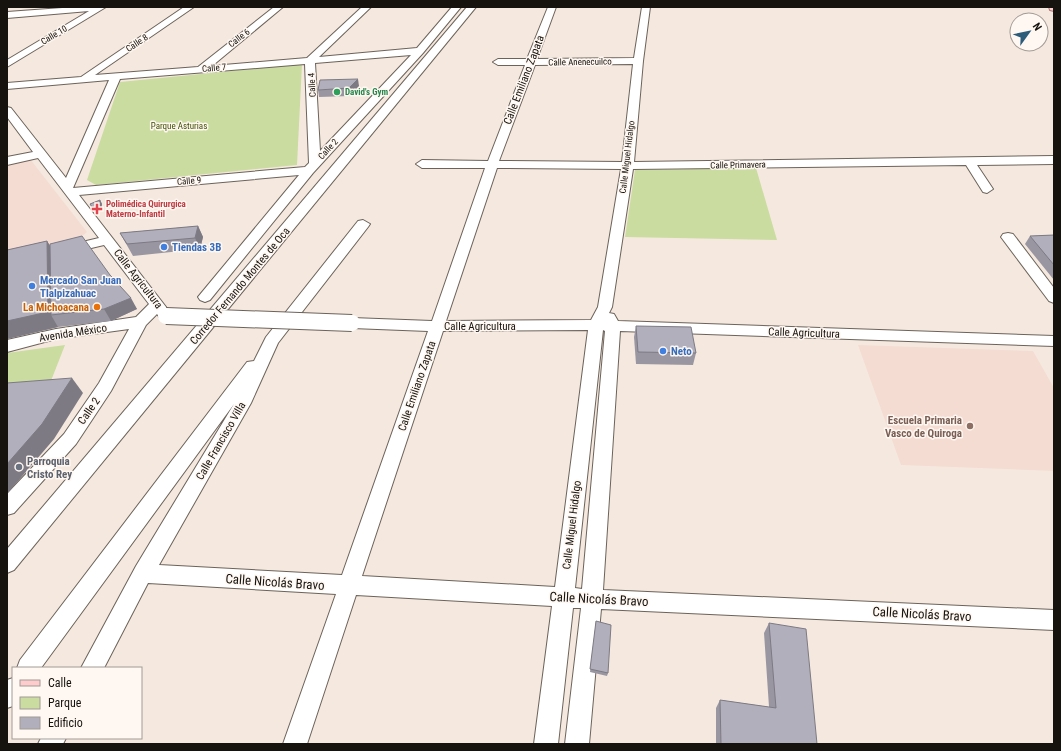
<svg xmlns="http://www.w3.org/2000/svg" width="1061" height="751" font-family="'Roboto Condensed',sans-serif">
<rect width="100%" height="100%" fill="#f5e9df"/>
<g fill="#f4dcd2">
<path d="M 30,159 L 87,232 L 80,238 L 7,255 L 7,164 Z"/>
<path d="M 858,345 L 1033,351 L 1054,388 L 1054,471 L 901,465 Z"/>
</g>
<g fill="#cadca0">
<path d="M 302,64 L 297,165 L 96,185 L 87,180 L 120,82 Z"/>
<path d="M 756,168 L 777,240 L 625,237 L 635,170 Z"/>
<path d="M 65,345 L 47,391 L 7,386 L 7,353 Z"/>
</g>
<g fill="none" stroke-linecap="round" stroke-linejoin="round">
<defs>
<g id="minor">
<path d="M 76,7 L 106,7 L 7,67 L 7,60 L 89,11 L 7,18 L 7,12 Z"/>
<path d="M 184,7 L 194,7 L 95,75 L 198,67 L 274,7 L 283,7 L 212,66 L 307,58 L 362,7 L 371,7 L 319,57 L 417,48 L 452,7 L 461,7 L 423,53 L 313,173 L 210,300 L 205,302 L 200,300 L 198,297 L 299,175 L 79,195 L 173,316 L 171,320 C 164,322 161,320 157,314 L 146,325 L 111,391 L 76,444 L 14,513 L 7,515 L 7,494 L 64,434 L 99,383 L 129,329 L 56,339 L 7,352 L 7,340 L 56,329 L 136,317 L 149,304 L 104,245 L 66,254 L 61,253 L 59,250 L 61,247 L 99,238 L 38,158 L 7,165 L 7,157 L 33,152 L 7,117 L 7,107 L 11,108 L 66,178 L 109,80 L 7,89 L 7,83 L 81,77 ZM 411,55 L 320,151 L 315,63 ZM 305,64 L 309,163 L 305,167 L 73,188 L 120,79 Z"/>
<path d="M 467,7 L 476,7 L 14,570 L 7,573 L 7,549 Z"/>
<path d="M 548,7 L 556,7 L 537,59 L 634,58 L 642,7 L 650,7 L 643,61 L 634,162 L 1054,156 L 1054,164 L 977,165 L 993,189 L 987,193 L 983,192 L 966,165 L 633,169 L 612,307 L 609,313 L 614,314 L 618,321 L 1054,336 L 1054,346 L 620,331 L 603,590 L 1054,610 L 1054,630 L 601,609 L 589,744 L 565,744 L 581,608 L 573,608 L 558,744 L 534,744 L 552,606 L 356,595 L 307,744 L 283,744 L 336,594 L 148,583 L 104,668 L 81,668 L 136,566 L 234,404 L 41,668 L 17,668 L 20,660 L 247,362 L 254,361 L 266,337 L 358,221 L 363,220 L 370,224 L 368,227 L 278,343 L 251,403 L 159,565 L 342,575 L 428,331 L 352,328 L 347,327 L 345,323 L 347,319 L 352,318 L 432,321 L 485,168 L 422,168 L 416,164 L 422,160 L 488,161 L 525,65 L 498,65 L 493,62 L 498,59 L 527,59 ZM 633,64 L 622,162 L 499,161 L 535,65 ZM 497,168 L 621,169 L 598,307 L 591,320 L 446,321 ZM 588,330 L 555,587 L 362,576 L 443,331 ZM 603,330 L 605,331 L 582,589 L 575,588 Z"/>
<path d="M 1008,233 L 1013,234 L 1054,288 L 1054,303 L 1049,301 L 1001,237 L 1003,234 Z"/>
<path d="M 13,678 L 13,706 L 7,708 L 7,680 Z"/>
<path d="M 41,738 L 66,738 L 63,744 L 38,744 Z"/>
</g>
<path id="major" d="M 1049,7 L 1054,7 L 1054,11 L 1050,10 Z"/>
</defs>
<use href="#minor" stroke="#6c625a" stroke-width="2"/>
<use href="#major" stroke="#ad7573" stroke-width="2"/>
<use href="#minor" fill="#fff" fill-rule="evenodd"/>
<use href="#major" fill="#fecccc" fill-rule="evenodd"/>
<defs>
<path id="minor-bridge" d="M 166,316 L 352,323"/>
</defs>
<use href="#minor-bridge" stroke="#6c625a" stroke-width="18" stroke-linecap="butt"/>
<use href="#minor-bridge" stroke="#fff" stroke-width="16"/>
</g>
<g fill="#9996a2">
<path d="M 359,86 L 350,96 L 319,97 L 318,90 Z"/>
<path d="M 100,200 L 102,204 L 101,210 L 94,211 L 90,204 Z"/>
<path d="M 198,226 L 203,237 L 200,249 L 133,256 L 120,233 Z"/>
<path d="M 1054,235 L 1054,280 L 1025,244 L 1030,236 Z"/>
<path d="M 47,241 L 50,246 L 110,275 L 137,309 L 111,321 L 58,327 L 7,339 L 7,250 Z"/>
<path d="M 636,326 L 696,353 L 693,365 L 636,364 L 634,337 Z"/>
<path d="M 596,621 L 608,673 L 607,676 L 590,672 Z"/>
<path d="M 769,623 L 817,744 L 716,744 L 716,708 L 720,700 L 769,707 L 764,633 Z"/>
</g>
<g fill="#7d7a84">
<path d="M 358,79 L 359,86 L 350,96 L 349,88 Z"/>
<path d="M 100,200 L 102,204 L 101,210 L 99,206 Z"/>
<path d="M 198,226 L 203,237 L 200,249 L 195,238 Z"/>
<path d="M 47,241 L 57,257 L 51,315 L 58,327 L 7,339 L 7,321 Z"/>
<path d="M 131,298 L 137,309 L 111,321 L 104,309 Z"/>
<path d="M 72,378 L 83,393 L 54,439 L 7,494 L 7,464 Z"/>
</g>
<g fill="#b2afbc" stroke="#7d7a84">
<path d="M 358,79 L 349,88 L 318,90 L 320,80 Z"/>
<path d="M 100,200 L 99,206 L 92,207 L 90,204 Z"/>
<path d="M 198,226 L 195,238 L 127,244 L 120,233 Z"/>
<path d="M 1054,235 L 1054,265 L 1030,236 Z"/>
<path d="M 82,236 L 110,275 L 131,298 L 104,309 L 51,315 L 50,244 Z"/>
<path d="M 47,241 L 48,312 L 7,321 L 7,250 Z"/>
<path d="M 636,326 L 691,327 L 696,353 L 638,352 Z"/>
<path d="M 72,378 L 42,424 L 7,464 L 7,383 Z"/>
<path d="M 596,621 L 611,625 L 608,673 L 590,669 Z"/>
<path d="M 769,623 L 806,629 L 817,744 L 721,744 L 720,700 L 776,708 Z"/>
</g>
<circle fill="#2e9e5b" stroke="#fff7f1" stroke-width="1.5" cx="337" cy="92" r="4"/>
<path fill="#e0444e" stroke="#fff7f1" stroke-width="1.5" d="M95 203h4v4h4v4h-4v4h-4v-4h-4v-4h4z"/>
<g fill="#3f7fe0" stroke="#fff7f1" stroke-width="1.5">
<circle cx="164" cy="247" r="4"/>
<circle cx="32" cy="286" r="4"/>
<circle cx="663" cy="351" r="4"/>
</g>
<circle fill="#e8710a" stroke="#fff7f1" stroke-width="1.5" cx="97" cy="307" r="4"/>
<circle fill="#8d6e63" stroke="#fff7f1" stroke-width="1.5" cx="970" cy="426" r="4"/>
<circle fill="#6b7280" stroke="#fff7f1" stroke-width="1.5" cx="19" cy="467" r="4"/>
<g text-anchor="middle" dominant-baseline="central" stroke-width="3" stroke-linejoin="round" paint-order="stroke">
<g font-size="9" fill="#16120e" stroke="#fff7f1">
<text transform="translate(54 35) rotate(-31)">Calle 10</text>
<text transform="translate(239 38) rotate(-38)">Calle 6</text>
<text transform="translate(137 43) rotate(-34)">Calle 8</text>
<text transform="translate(580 62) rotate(-1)">Calle Anenecuilco</text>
<text transform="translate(214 68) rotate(-5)">Calle 7</text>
<text transform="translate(312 85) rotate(-93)">Calle 4</text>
<text transform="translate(328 149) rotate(-47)">Calle 2</text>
<text transform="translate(627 157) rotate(-83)">Calle Miguel Hidalgo</text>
<text transform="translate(738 165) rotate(-1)">Calle Primavera</text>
<text transform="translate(189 181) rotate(-5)">Calle 9</text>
</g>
<g font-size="9" font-weight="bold" fill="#27864d" stroke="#fff7f1" text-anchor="start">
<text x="345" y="92">David's Gym</text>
</g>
<g font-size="9" fill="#405000" stroke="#fff7f1">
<text x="179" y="126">Parque Asturias</text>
</g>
<g font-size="9" font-weight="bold" fill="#be3a42" stroke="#fff7f1" text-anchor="start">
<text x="106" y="204">Polimédica Quirurgica<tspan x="106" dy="10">Materno-Infantil</tspan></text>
</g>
<g font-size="11" fill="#16120e" stroke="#fff7f1">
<text transform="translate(524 80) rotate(-69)">Calle Emiliano Zapata</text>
<text transform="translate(138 279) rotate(52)">Calle Agricultura</text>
<text transform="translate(240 286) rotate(-50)">Corredor Fernando Montes de Oca</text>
<text x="480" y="326">Calle Agricultura</text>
<text transform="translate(73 333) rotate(-9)">Avenida México</text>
<text transform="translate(804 333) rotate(2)">Calle Agricultura</text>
<text transform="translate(417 386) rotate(-71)">Calle Emiliano Zapata</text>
<text transform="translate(89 411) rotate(-55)">Calle 2</text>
<text transform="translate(221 441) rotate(-60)">Calle Francisco Villa</text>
<text transform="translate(572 525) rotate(-83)">Calle Miguel Hidalgo</text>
</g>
<g font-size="11" font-weight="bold" fill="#366cbe" stroke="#fff7f1" text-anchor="start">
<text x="172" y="247">Tiendas 3B</text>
<text x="40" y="280">Mercado San Juan<tspan x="40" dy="13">Tlalpizahuac</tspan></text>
<text x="671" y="351">Neto</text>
</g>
<g font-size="11" font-weight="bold" fill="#c56008" stroke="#fff7f1" text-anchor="end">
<text x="89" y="307">La Michoacana</text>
</g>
<g font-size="11" font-weight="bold" fill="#785e54" stroke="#fff7f1" text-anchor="end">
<text x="962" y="420">Escuela Primaria<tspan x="962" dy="13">Vasco de Quiroga</tspan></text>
</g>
<g font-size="11" font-weight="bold" fill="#5b616d" stroke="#fff7f1" text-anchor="start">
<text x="27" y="461">Parroquia<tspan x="27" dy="13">Cristo Rey</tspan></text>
</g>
<g font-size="13" fill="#16120e" stroke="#fff7f1">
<text transform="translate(275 582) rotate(4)">Calle Nicolás Bravo</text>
<text transform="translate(599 599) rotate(3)">Calle Nicolás Bravo</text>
<text transform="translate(922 614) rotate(3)">Calle Nicolás Bravo</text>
</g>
</g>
<rect width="1061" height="751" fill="none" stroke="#16120e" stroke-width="16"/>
<rect x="12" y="667" width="130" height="72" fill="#fff7f1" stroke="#a29b96"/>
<rect x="20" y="680" width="20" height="6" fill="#fecccc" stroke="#a29b96"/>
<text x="48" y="687" font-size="12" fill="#16120e">Calle</text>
<rect x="20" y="697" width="20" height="12" fill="#cadca0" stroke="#a29b96"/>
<text x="48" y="707" font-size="12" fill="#16120e">Parque</text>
<rect x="20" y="717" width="20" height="12" fill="#b2afbc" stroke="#a29b96"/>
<text x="48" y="727" font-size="12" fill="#16120e">Edificio</text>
<g transform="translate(1029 32) rotate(57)"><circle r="19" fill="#fff7f1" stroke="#a29b96"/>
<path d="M0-3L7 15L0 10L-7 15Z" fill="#2d5c7a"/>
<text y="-6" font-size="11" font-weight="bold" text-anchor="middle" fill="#16120e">N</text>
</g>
</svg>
